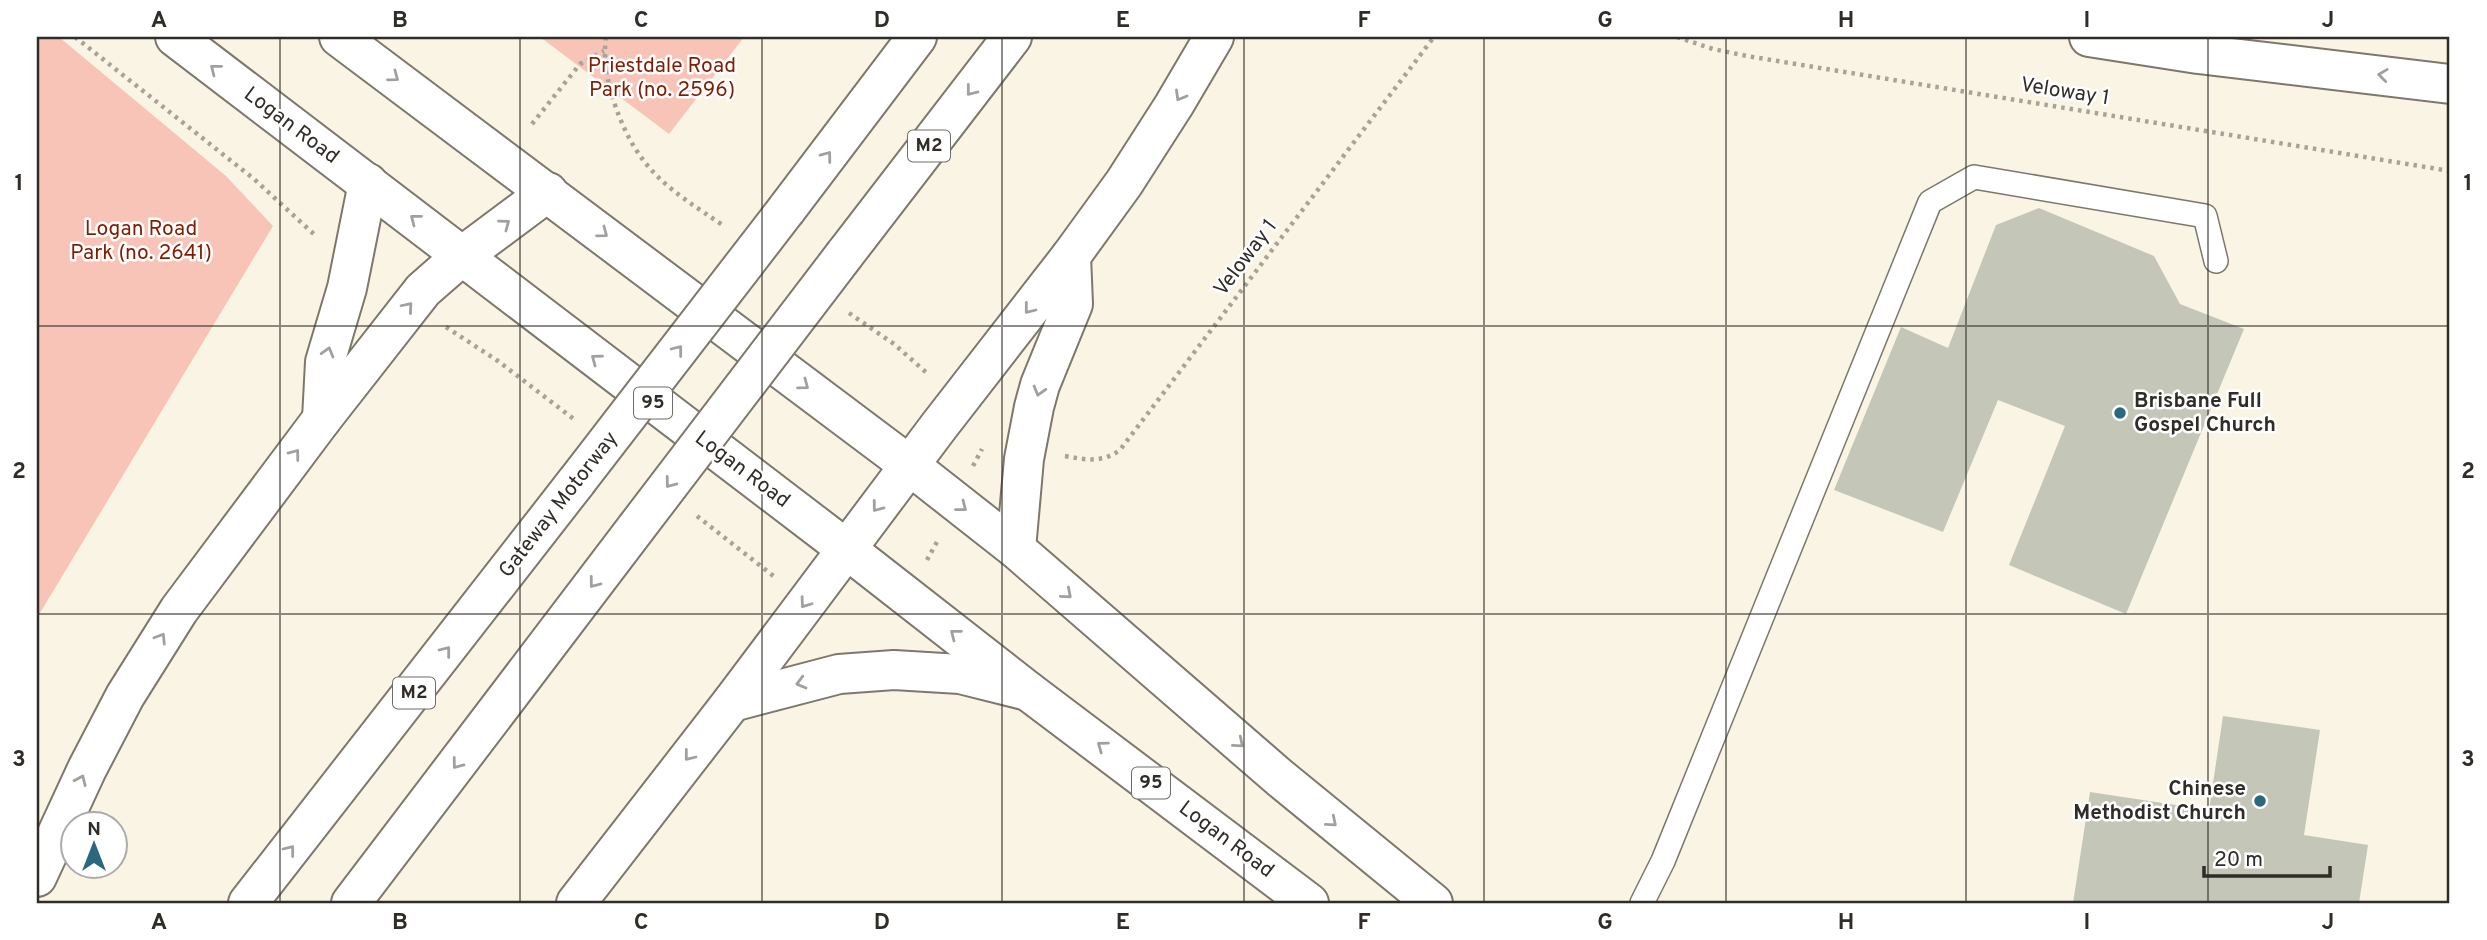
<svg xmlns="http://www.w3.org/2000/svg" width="2487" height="940" font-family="Overpass,sans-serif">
<rect width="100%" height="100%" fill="#faf4e5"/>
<g fill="#f8c4b7">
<path d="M 37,37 L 59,37 L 226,176 L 273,226 L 37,618 Z"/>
<path d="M 540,37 L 744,37 L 669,134 Z"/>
</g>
<g fill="#c4c7b8">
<path d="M 2039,208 L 2154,256 L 2180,304 L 2244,329 L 2126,614 L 2009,565 L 2065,426 L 1998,400 L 1943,532 L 1834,490 L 1901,327 L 1948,348 L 1996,225 Z"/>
<path d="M 2223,716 L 2320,730 L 2304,835 L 2368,845 L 2359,903 L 2073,903 L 2090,792 L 2209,810 Z"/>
</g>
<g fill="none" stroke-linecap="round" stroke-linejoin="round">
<defs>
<path id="service" d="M 1642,903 L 1663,861 L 1930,202 L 1974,177 L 2205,216 L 2216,261"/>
<g id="primary">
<path d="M 175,37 L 845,548 L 1028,691 L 1309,903"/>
<path d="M 339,37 L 909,465 L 1016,549 L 1280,778 L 1433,903"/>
</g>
<g id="motorway">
<path d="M 2089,37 L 2198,54 L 2450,84"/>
<path d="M 786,210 L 917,37"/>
<path d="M 845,254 L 1012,37"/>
<path d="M 322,419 L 325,362 L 347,288 L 368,183"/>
<path d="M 1016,549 L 1024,459 L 1034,407 L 1040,385 L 1073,304 L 1071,256"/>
<path d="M 732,702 L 839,674 L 894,670 L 960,674 L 1028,691"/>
<path d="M 37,877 L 87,769 L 125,696 L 179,610 L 322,419 L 423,290 L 462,256 L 548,192"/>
<path d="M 248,903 L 577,481"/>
<path d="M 351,903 L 636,528"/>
<path d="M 576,903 L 732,702 L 939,426 L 1071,256 L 1124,183 L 1174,105 L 1214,37"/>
</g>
</defs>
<use href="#service" stroke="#7d786b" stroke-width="26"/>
<use href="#primary" stroke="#7d786b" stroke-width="42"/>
<use href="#motorway" stroke="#7d786b" stroke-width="42"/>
<g stroke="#a8a398" stroke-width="4.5" stroke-dasharray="3.5 5" stroke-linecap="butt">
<path d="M 75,37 L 254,179 L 317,237"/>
<path d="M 606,37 C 603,61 607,82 615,105 C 638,171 669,189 724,226"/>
<path d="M 1677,37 L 1713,49 L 1747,56 L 2450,171"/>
<path d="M 532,124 L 580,64 L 604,51"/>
<path d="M 849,313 L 894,344 L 928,374"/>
<path d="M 446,327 L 498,361 L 575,420"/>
<path d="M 1065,456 C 1086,460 1102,463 1120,450 L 1434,37"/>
<path d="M 973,466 L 982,449"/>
<path d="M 697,516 L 776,578"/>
<path d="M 927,560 L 938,540"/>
</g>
<use href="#service" stroke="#fff" stroke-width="23"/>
<use href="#primary" stroke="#fff" stroke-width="38"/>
<use href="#motorway" stroke="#fff" stroke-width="38"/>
<defs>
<g id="motorway-bridge">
<path d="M 577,481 L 786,210"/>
<path d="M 636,528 L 845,254"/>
</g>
</defs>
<use href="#motorway-bridge" stroke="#7d786b" stroke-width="42" stroke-linecap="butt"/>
<use href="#motorway-bridge" stroke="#fff" stroke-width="38"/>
</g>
<defs><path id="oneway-chevron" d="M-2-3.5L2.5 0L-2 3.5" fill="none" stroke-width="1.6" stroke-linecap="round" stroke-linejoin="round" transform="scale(1.75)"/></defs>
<g stroke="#a2a09e">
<use href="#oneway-chevron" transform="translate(215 69) rotate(-142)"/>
<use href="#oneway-chevron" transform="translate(2383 75) rotate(-173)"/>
<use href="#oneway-chevron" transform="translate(394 77) rotate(37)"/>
<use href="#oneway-chevron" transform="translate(971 91) rotate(128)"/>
<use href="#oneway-chevron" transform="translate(1180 96) rotate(120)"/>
<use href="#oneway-chevron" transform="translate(827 156) rotate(-53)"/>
<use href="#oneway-chevron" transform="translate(415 219) rotate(-142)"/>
<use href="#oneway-chevron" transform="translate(505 224) rotate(-37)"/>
<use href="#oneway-chevron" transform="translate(603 233) rotate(37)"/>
<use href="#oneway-chevron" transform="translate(408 307) rotate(-50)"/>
<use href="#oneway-chevron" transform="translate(1029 309) rotate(128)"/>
<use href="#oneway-chevron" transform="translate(678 350) rotate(-52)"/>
<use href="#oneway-chevron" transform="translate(328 352) rotate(-74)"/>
<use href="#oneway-chevron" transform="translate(596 359) rotate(-143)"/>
<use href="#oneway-chevron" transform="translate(804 385) rotate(37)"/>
<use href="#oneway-chevron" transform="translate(1039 391) rotate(106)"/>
<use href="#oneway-chevron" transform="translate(295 454) rotate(-53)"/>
<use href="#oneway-chevron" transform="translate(670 483) rotate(127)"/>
<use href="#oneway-chevron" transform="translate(877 507) rotate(127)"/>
<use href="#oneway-chevron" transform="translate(962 507) rotate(38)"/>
<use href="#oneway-chevron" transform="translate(594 583) rotate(127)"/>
<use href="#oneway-chevron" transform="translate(1067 594) rotate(41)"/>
<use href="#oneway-chevron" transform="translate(805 603) rotate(126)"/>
<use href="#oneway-chevron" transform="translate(955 634) rotate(-142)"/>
<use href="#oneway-chevron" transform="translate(161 638) rotate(-58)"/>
<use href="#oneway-chevron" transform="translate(446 651) rotate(-52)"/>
<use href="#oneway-chevron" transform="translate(801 683) rotate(165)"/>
<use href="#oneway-chevron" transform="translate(1239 743) rotate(40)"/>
<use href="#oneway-chevron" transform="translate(1102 746) rotate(-144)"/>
<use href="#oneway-chevron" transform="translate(689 756) rotate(128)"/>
<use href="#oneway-chevron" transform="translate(457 764) rotate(127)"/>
<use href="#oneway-chevron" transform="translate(81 780) rotate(-66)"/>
<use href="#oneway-chevron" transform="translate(1332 822) rotate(40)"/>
<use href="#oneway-chevron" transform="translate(290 850) rotate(-52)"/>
</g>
<path fill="none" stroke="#302d28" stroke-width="2" stroke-opacity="0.55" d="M 280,37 L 280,903M 520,37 L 520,903M 762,37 L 762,903M 1002,37 L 1002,903M 1244,37 L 1244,903M 1484,37 L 1484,903M 1726,37 L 1726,903M 1966,37 L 1966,903M 2208,37 L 2208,903M 37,326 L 2450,326M 37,614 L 2450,614"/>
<g fill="#2a687e" stroke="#fff" stroke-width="2.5">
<circle cx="2120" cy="413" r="7"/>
<circle cx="2260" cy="801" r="7"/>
</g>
<g text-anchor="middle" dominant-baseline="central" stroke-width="5" stroke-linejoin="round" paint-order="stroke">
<g fill="#fff" stroke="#6e6c68" stroke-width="2">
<rect x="908" y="130.5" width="42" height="31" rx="5"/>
<rect x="634" y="387.5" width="38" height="31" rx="5"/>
<rect x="393" y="677.5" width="42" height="31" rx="5"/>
<rect x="1132" y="767.5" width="38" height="31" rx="5"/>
</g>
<g font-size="19" font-weight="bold" fill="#302d28">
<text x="929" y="146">M2</text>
<text x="653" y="403">95</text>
<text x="414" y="693">M2</text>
<text x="1151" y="783">95</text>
</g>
<g font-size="21" fill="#811d03" stroke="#fff">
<text x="662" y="66">Priestdale Road<tspan x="662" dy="24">Park (no. 2596)</tspan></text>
<text x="141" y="229">Logan Road<tspan x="141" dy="24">Park (no. 2641)</tspan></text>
</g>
<g font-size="21" fill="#302d28" stroke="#fff">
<text transform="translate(2065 92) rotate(9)">Veloway 1</text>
<text transform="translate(291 126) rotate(37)">Logan Road</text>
<text transform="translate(1246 258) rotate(-53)">Veloway 1</text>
<text transform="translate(742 470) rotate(37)">Logan Road</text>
<text transform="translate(559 505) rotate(-52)">Gateway Motorway</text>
<text transform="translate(1226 840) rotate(37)">Logan Road</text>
</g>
<g font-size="21" font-weight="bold" fill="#302d28" stroke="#fff" text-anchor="start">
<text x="2134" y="401">Brisbane Full<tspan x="2134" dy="24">Gospel Church</tspan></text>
<text x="2246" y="789" text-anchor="end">Chinese<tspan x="2246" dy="24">Methodist Church</tspan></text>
</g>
</g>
<rect width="2487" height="940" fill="none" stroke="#ffffff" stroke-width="77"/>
<g transform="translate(94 845)"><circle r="33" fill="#ffffff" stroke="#acaba9" stroke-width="2"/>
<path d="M0-5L12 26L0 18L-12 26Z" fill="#2a687e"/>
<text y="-10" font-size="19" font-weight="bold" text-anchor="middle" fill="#302d28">N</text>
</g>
<path d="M2204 866v10h126v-10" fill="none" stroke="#302d28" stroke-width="3.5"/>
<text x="2214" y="866" font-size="21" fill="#302d28" stroke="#ffffff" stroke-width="5" paint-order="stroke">20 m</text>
<rect x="38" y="38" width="2410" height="864" fill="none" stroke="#302d28" stroke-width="2.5"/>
<g font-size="23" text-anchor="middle" font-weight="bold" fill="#302d28">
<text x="159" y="27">A</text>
<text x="400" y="27">B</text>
<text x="641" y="27">C</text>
<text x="882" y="27">D</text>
<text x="1123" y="27">E</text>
<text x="1364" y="27">F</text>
<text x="1605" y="27">G</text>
<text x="1846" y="27">H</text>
<text x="2087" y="27">I</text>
<text x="2328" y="27">J</text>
<text x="19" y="190">1</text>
<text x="2468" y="190">1</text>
<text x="19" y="478">2</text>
<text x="2468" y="478">2</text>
<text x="19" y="766">3</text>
<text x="2468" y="766">3</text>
<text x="159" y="929">A</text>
<text x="400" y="929">B</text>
<text x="641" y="929">C</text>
<text x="882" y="929">D</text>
<text x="1123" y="929">E</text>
<text x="1364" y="929">F</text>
<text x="1605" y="929">G</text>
<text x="1846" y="929">H</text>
<text x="2087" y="929">I</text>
<text x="2328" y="929">J</text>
</g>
</svg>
